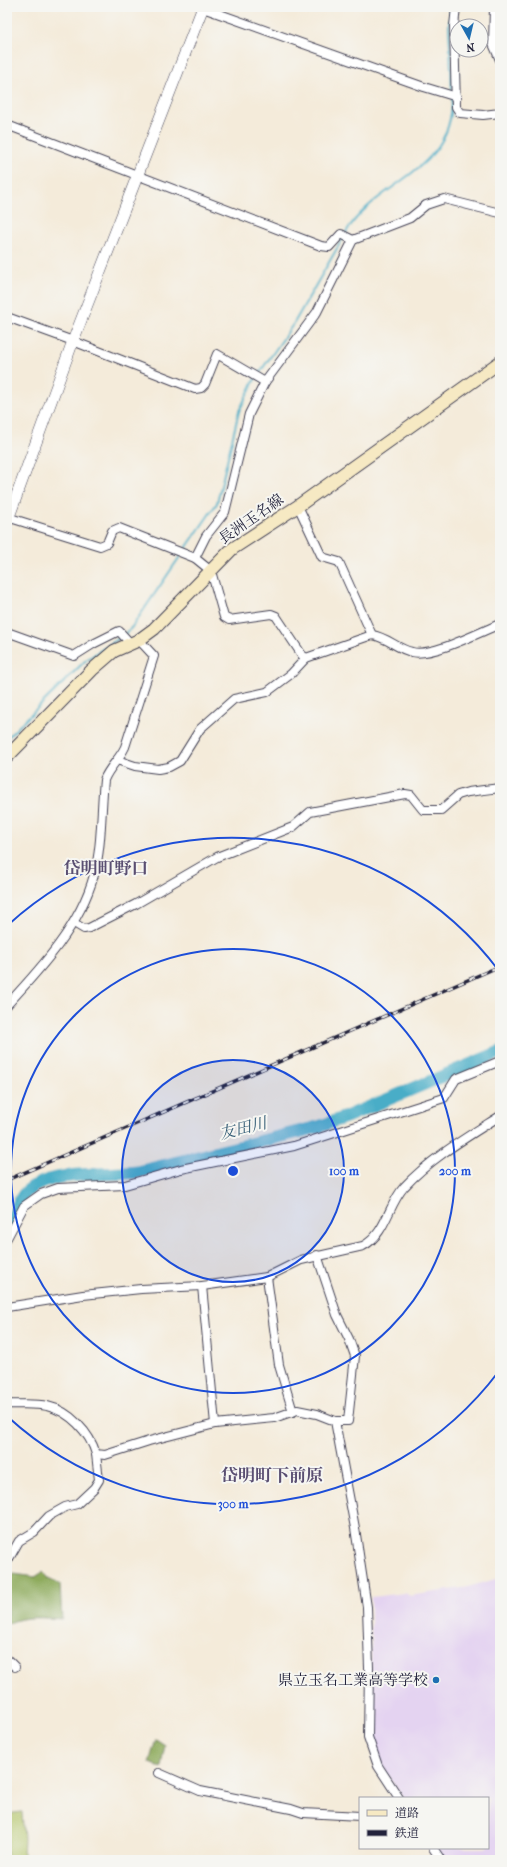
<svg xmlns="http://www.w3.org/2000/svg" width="507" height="1867" font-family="'IM FELL French Canon','Noto Serif JP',serif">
<rect width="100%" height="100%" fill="#f6f6f2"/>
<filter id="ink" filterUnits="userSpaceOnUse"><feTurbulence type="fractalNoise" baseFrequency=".025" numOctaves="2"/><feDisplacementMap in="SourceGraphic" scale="8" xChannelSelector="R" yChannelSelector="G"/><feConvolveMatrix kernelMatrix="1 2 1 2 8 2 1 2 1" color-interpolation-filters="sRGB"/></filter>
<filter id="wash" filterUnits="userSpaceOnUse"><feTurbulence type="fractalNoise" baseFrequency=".012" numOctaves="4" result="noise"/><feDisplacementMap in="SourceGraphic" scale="16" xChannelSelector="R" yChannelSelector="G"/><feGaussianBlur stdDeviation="0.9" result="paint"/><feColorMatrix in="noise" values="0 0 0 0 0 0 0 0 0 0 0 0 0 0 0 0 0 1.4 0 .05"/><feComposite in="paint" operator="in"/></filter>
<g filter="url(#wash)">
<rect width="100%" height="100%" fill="#f4ebda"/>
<path fill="#e4d3f1" d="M 496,1579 L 500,1580 L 500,1860 L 443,1860 L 435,1848 L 488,1848 L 488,1798 L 403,1798 L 381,1764 L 372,1736 L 371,1597 L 405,1593 L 410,1596 L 468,1587 Z"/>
<path fill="#b2c468" stroke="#6a7352" d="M 22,1812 L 24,1839 L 23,1857 L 25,1860 L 7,1860 L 7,1814 Z"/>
<g fill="#8daa5c" stroke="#58664c">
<path d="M 43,1572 L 48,1579 L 60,1584 L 62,1619 C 42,1618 25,1615 7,1624 L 7,1573 L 35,1577 Z"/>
<path d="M 156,1739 L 165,1745 L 161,1767 L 149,1763 Z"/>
</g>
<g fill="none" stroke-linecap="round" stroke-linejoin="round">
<g stroke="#48adc7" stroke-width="2">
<path d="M 451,7 L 449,24 L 452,92"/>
<path d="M 345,234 C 375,180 454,174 452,97"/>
<path d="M 258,375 L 294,323 L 343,238"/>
<path d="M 184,551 L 217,503 L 239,411 L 255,379"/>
<path d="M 125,634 L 132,627 L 181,555"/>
<path d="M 7,738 L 86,660 L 121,637"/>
</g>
<path stroke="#48adc7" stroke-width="13" d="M 7,1229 C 15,1218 17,1200 27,1191 C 54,1169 104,1176 138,1172 L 318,1127 L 346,1117 L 500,1052"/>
</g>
</g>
<g filter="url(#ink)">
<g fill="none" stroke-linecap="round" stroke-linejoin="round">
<defs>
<g id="minor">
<path d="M 200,7 L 424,87 L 457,97"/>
<path d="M 456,7 L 454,26 L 456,107 L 460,113 L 483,115 L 500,113"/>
<path d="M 494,7 L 493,44 L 500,60"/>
<path d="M 7,125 L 321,246 L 329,247 L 341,234 L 353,240"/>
<path d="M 7,317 L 73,341 L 195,389 L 201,388 L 205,384 L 217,354 L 265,382"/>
<path d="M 298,506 L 322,557 L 339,562 L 372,635"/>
<path d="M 7,517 L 100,546 L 107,543 L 112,531 L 119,528 L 195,558 L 211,571 L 224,617 L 229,620 L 271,614 L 276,616 L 302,655 L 306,658"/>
<path d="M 195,558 L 206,536 L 225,512 L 249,414 L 265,382 L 317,312 L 353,240 L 410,218 L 426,205 L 444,199 L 500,213"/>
<path d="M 7,632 L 74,656 L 93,644 L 119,631 L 131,644"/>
<path d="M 117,760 L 135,766 L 158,769 L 169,767 L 180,761 L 200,729 L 234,699 L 267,692 L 291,674 L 306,658 L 372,635 C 387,637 397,649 412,652 C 432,657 480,632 500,624"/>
<path d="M 74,923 L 84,929 L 89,928 L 136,904 L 217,857 L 293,827 L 310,812 L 405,794 L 411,795 L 423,810 L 441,810 L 458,795 L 468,792 L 500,788"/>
<path d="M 7,1005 C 42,967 80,926 94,875 C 102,848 101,809 104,780 C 109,767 119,760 125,747 L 154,656 L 139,640"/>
<path d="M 7,1238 L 24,1206 L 41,1194 L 58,1188 L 125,1185 L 181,1169 L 294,1146 L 444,1098 L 456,1079 L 500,1061"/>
<path d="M 267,1277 L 279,1365 L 293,1412"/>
<path d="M 202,1286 L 215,1424"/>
<path d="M 7,1307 L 83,1295 L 141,1289 L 202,1286 L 267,1277 L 301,1260 L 363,1246 C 386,1234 388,1205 404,1187 C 431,1158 467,1137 500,1116"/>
<path d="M 7,1404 C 20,1405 35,1403 47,1406 C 70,1411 90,1433 96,1454 L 105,1455 L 149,1441 L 215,1424 L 274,1418 L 297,1410 L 317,1414 L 335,1421 L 348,1421 L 355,1356 L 349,1339 L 337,1315 L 317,1255"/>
<path d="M 335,1421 L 355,1528 L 367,1607 L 369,1668 L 368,1737 L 378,1766 L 399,1798"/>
<path d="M 7,1562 L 19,1541 L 34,1532 L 49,1516 L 65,1507 L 77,1504 L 94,1488 L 99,1480 L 96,1454"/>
<path d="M 7,1659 L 15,1667"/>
<path d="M 159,1773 L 200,1791 L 291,1809 L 303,1813 L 360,1816"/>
<path d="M 433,1848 L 441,1860"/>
</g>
<path id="tertiary" d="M 7,522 L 73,341 L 203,7"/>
<path id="secondary" d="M 7,757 L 92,670 L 114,651 L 139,640 L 154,629 L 232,549 L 298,506 L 500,362"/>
</defs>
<use href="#minor" stroke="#424053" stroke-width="10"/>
<use href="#tertiary" stroke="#424053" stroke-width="12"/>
<use href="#secondary" stroke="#424053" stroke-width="14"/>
<use href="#minor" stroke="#fff" stroke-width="8"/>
<use href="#tertiary" stroke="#fff" stroke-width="11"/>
<use href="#secondary" stroke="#f6e9c3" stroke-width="12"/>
<defs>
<path id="rail" d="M 7,1180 L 500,966"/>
</defs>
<use href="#rail" stroke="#22223b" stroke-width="3.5"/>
<use href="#rail" stroke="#f6f6f2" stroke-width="2" stroke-dasharray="6" stroke-linecap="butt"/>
</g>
</g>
<circle cx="233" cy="1171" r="111" fill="#1d4ed8" fill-opacity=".12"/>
<g fill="none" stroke="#1d4ed8" stroke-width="2">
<circle cx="233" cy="1171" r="111"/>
<circle cx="233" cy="1171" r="222"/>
<path d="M499 1371A333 333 0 0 1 8 1417M8 925A333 333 0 0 1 499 971"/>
</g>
<circle fill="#1f6fb2" stroke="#f6f6f2" stroke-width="1.5" cx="436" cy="1680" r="4"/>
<g text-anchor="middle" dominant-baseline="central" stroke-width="4" stroke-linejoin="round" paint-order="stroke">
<g font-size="15" fill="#22223b" stroke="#f6f6f2">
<text transform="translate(251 519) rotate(-35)">長洲玉名線</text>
</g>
<g font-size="15" fill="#22223b" stroke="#f6f6f2" text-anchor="end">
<text x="428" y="1680">県立玉名工業高等学校</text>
</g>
<g font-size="16" font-style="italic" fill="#315a73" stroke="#f6f6f2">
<text transform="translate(243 1128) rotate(-14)">友田川</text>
</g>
<g font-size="17" font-weight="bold" fill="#5a4f72" stroke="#f6f6f2">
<text x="106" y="868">岱明町野口</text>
<text x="272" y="1475">岱明町下前原</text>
</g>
</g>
<circle cx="233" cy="1171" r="6" fill="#1d4ed8" stroke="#f6f6f2" stroke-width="2"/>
<g font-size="12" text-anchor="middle" font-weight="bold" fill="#1d4ed8" stroke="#f6f6f2" stroke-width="4" stroke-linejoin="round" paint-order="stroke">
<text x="344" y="1175">100 m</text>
<text x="455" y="1175">200 m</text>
<text x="233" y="1508">300 m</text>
</g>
<rect width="507" height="1867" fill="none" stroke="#f6f6f2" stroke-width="24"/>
<rect x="359" y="1797" width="130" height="52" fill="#f6f6f2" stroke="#a1a1a9"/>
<rect x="367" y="1810" width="20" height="6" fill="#f6e9c3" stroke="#a1a1a9"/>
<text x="395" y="1817" font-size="12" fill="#22223b">道路</text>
<rect x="367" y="1830" width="20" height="6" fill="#22223b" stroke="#a1a1a9"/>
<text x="395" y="1837" font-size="12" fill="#22223b">鉄道</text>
<g transform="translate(469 38) rotate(172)"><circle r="19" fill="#f6f6f2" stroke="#a1a1a9"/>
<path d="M0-3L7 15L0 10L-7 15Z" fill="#1f6fb2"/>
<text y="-6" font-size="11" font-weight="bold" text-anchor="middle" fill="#22223b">N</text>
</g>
</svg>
